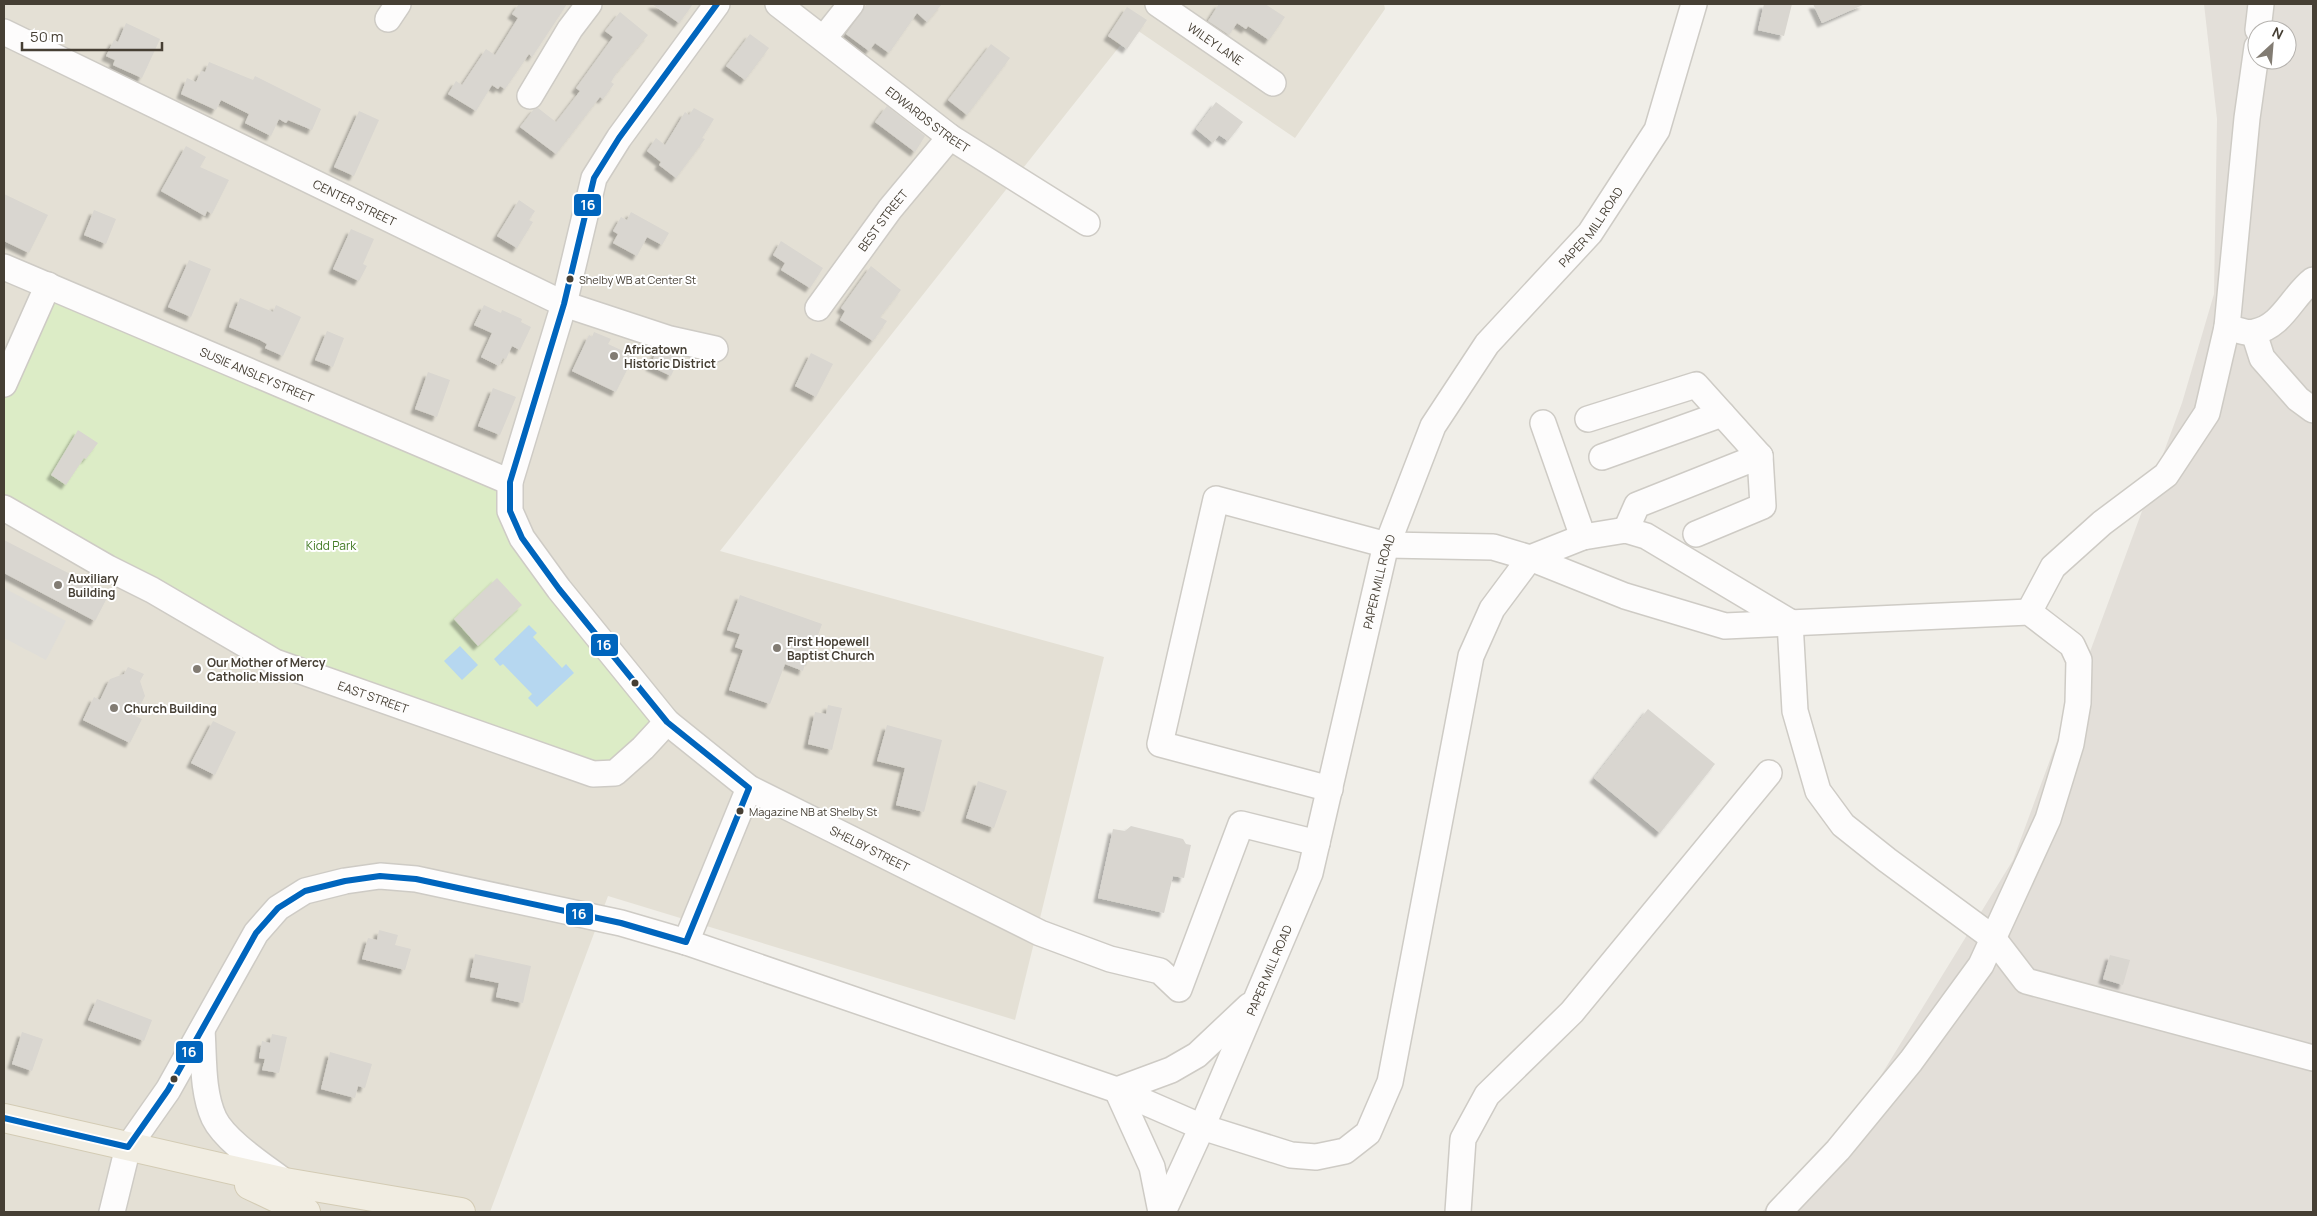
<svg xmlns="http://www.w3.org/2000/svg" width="2317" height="1216" font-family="Manrope,sans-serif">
<defs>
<filter id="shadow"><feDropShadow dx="-4.5" dy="4.5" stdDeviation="1" flood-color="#0004"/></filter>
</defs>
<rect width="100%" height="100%" fill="#f0eee8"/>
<path fill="#e4e0d5" d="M 4,4 L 1384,4 L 1385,9 L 1295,138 L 1134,28 L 720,551 L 1104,657 L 1015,1020 L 608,896 L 490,1212 L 4,1212 Z"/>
<path fill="#e3dfd9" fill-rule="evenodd" d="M 2204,4 L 2313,4 L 2313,1212 L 1762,1212 L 1858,1113 L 2013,860 L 2182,403 L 2214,294 L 2217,119 ZM 2257,30 L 2287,30 L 2287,60 L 2257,60 Z"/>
<path fill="#dcecc6" d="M 48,285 L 510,482 L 510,511 L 667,722 L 615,773 L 275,662 L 4,508 L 4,384 Z"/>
<path fill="#dfddd8" d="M 4,588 L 66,621 L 46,660 L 4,638 Z"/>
<g fill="#b6d7f0">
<path d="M 529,625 L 537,633 L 533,637 L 562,668 L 566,664 L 574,673 L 537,707 L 528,698 L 532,694 L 503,664 L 500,666 L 494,659 Z"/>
<path d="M 460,646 L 478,665 L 462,680 L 444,661 Z"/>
</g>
<g fill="#d9d6d0" filter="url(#shadow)">
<path d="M 519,4 L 567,4 L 532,57 L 529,54 L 505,89 L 500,86 L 498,89 L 492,85 L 476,111 L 448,94 L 456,81 L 462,85 L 486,49 L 495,55 L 518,18 L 512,14 Z"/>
<path d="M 652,4 L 693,4 L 679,23 Z"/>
<path d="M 867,4 L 942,4 L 927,22 L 917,13 L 889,53 L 875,43 L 869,51 L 846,34 Z"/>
<path d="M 1219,4 L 1265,4 L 1285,17 L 1269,40 L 1248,26 L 1246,29 L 1237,23 L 1229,35 L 1208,21 Z"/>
<path d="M 1764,4 L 1792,4 L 1784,36 L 1758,30 Z"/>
<path d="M 1813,4 L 1865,4 L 1822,23 Z"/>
<path d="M 1127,7 L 1147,20 L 1127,49 L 1108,36 Z"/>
<path d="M 620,12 L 648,35 L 617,72 L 611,82 L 614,84 L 603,99 L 600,97 L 556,154 L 520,127 L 534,109 L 538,108 L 556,122 L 580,91 L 576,88 L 613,37 L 605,31 Z"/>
<path d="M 126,23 L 160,39 L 142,78 L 113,65 L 115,60 L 106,56 L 114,40 L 118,42 Z"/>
<path d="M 750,34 L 769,48 L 745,80 L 726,66 Z"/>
<path d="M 991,44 L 1010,58 L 967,115 L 948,100 Z"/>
<path d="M 209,62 L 253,80 L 255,76 L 321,109 L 312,130 L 288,120 L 286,123 L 279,119 L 271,136 L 245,123 L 249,114 L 221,100 L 216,110 L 181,94 L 187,78 L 196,82 L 201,71 L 205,72 Z"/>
<path d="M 1216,102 L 1243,122 L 1228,141 L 1219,135 L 1213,143 L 1196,129 Z"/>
<path d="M 887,106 L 925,136 L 915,152 L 875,122 Z"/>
<path d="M 694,108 L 714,119 L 702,138 L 705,139 L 676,178 L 659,165 L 661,162 L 647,151 L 656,138 L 665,145 L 685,112 L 689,115 Z"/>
<path d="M 359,111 L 379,120 L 354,176 L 334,167 Z"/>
<path d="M 186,146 L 206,157 L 200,167 L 229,180 L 212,214 L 207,211 L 205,216 L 161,191 Z"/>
<path d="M 4,194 L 48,215 L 29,253 L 4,241 Z"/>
<path d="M 519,200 L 535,211 L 529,220 L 533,222 L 517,248 L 497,236 Z"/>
<path d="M 94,210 L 116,219 L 106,244 L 84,235 Z"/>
<path d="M 631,212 L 669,233 L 662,245 L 647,237 L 637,256 L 613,243 L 618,234 L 613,231 L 621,217 L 627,220 Z"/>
<path d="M 351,229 L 374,239 L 363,264 L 367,266 L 359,281 L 333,269 Z"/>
<path d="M 781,241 L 823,268 L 810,288 L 781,270 L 785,263 L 773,255 Z"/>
<path d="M 189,260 L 211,269 L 191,317 L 168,307 Z"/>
<path d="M 871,266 L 901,290 L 880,317 L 887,321 L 873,341 L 840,320 L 845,311 L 841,308 Z"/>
<path d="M 240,298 L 273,312 L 276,305 L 301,317 L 283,356 L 265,348 L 267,344 L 260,340 L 229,327 Z"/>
<path d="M 484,305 L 501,313 L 502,310 L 522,319 L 521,322 L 531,327 L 520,350 L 512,346 L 506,359 L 503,358 L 499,366 L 481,357 L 492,333 L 474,325 Z"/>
<path d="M 327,331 L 344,338 L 333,367 L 315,360 Z"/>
<path d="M 594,332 L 611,339 L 608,344 L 634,356 L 616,392 L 572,371 L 589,335 L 592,337 Z"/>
<path d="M 657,350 L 680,356 L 671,376 L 650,366 Z"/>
<path d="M 811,353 L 833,364 L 816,397 L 795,386 Z"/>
<path d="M 428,372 L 450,380 L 437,417 L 415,409 Z"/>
<path d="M 493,388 L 516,397 L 500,435 L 478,426 Z"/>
<path d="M 78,430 L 98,443 L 86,459 L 84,458 L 66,485 L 51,475 Z"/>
<path d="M 4,540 L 109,594 L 95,621 L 4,573 Z"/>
<path d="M 497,578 L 522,605 L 478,646 L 454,619 Z"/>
<path d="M 740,595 L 822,624 L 809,661 L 806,660 L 803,671 L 785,664 L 770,704 L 729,690 L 743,650 L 735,647 L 740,634 L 727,630 Z"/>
<path d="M 128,667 L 144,674 L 140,681 L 145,696 L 135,716 L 142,719 L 130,743 L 83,720 L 94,697 L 100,700 L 110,679 L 124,674 Z"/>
<path d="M 828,705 L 842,708 L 832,750 L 808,744 L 815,712 L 826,714 Z"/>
<path d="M 1648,709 L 1715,764 L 1660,833 L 1594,778 Z"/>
<path d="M 213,721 L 236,732 L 215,775 L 191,763 Z"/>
<path d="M 887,725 L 942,740 L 924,812 L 896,805 L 905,768 L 877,761 Z"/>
<path d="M 978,781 L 1007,791 L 994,828 L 966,818 Z"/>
<path d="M 1131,826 L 1183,839 L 1186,844 L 1191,845 L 1184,878 L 1173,876 L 1164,913 L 1098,898 L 1113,829 L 1125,831 Z"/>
<path d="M 379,930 L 398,935 L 395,945 L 411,949 L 405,970 L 362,959 L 368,938 L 377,940 Z"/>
<path d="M 475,954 L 531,966 L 523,1003 L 496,997 L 499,983 L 470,977 Z"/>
<path d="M 2110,955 L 2130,960 L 2123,985 L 2103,979 Z"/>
<path d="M 97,999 L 152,1020 L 144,1041 L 88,1020 Z"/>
<path d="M 22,1032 L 43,1039 L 32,1071 L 12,1064 Z"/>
<path d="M 272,1034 L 287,1037 L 279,1073 L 262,1070 L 265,1059 L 259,1058 L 262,1041 L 270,1043 Z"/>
<path d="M 330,1052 L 372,1064 L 365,1088 L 358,1086 L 355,1098 L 321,1089 Z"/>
</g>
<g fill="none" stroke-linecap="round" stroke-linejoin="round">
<defs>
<g id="minor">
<path id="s1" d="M 717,4 L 619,138 L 594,178 L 564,304 L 510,482 L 510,511 L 522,538 L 559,589 L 667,722 L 749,788 L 1040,933 L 1110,959 L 1160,971 L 1179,989 L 1241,824 L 1317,843"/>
<path id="s2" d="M 778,4 L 950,137 L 1087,223"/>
<path id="s3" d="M 1158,4 L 1273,83"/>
<path d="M 388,19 L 398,4"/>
<path d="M 2258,30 L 2261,4"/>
<path id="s4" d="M 4,32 L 564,304 L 670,339 L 715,349"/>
<path d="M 824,38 L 851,4"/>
<path d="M 530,96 L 570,29 L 589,4"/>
<path id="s5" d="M 4,267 L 510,482"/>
<path id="s6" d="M 818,308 L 890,209 L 950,137"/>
<path d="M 2227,327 C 2235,329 2247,334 2254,332 C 2282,327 2292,296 2313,280"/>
<path d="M 2254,333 L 2262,358 L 2298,399 L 2313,410"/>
<path d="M 4,384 L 48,285"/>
<path d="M 1588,419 L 1696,385 L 1760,456"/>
<path d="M 1543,423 L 1583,537"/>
<path d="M 1602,457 L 1722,414"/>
<path id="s7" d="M 4,508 L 108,568 L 152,590 L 275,662 L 593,774 L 615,773 L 643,748 L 667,722"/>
<path d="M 1626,530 L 1637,505 L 1760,456 L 1763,506 L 1696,534"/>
<path d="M 2029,612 L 2053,567 L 2102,523 L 2166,475 L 2207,413 L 2227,327 L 2247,118 L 2257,47"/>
<path d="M 1790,622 L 1795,711 L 1818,791 L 1843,825 L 1887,860 L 1993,938 L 2026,981 L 2313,1058"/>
<path d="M 1330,789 L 1160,744 L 1216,499 L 1387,545 L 1493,547 L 1530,558 L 1625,596 L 1725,626 L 2029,612 L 2072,645 L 2079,660 L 2078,703 L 2071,744 L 2048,819 L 1981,965 L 1911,1061 L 1838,1150 L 1779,1212"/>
<path d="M 686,942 L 749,788"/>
<path d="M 202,1030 C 204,1058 202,1092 214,1118 C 225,1141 264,1166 285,1182"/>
<path d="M 112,1212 L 128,1147 L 168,1090 L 256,933 L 278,908 L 305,891 L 345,881 L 380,876 L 416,879 L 621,923 L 686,942 L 1117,1090 L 1202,1127 L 1291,1155 L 1316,1157 L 1345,1151 L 1368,1133 L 1390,1082 L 1471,656 L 1492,609 L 1530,558 L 1583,537 L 1626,530 L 1646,536 L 1790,622"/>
<path d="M 1161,1212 L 1152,1167 L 1117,1090 L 1171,1070 L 1197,1055 L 1249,1006"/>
<path id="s8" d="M 1163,1212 L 1202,1127 L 1310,873 L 1384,553 L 1433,426 L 1487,344 L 1590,233 L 1657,130 L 1694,4"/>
<path d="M 1458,1212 L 1463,1139 L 1487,1095 L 1572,1012 L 1769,773"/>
</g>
<g id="major">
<path d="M 4,1118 L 285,1182 L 461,1212"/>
<path d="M 249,1185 L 306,1212"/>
</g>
</defs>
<use href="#minor" stroke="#cecbc5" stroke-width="28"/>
<use href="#major" stroke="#d3cbb4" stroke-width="30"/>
<use href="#minor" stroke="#fdfcfc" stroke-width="25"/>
<use href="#major" stroke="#f1ede2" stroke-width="28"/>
<defs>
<path id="bus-1" d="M 4,1118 L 128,1147 L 168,1090 L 256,933 L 278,908 L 305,891 L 345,881 L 380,876 L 416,879 L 621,923 L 686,942 L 749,788 L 667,722 L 559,589 L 522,538 L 510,511 L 510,482 L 564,304 L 594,178 L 619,138 L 717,4"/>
</defs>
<use href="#bus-1" stroke="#fff" stroke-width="10"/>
<use href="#bus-1" stroke="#0065bd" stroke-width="6"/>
</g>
<g fill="#463f34" stroke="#fff" stroke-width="2">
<circle cx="570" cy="279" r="4.5"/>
<circle cx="635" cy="683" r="4.5"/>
<circle cx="740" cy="811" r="4.5"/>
<circle cx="174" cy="1079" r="4.5"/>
</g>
<g fill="#827c73" stroke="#fff" stroke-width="2">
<circle cx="614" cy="356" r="5"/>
<circle cx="58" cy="585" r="5"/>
<circle cx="777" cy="648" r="5"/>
<circle cx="197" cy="669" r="5"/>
<circle cx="114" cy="708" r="5"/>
</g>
<g text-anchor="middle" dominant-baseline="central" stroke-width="4" stroke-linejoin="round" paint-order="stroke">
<g font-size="11" fill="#463f34" stroke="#fff" text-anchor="start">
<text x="579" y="279">Shelby WB at Center St</text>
<text x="749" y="811">Magazine NB at Shelby St</text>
</g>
<g font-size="12" fill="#463f34" stroke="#fff">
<text stroke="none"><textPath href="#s3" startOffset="70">WILEY LANE</textPath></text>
<text stroke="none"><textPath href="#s2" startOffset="189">EDWARDS STREET</textPath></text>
<text stroke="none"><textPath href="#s4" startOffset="390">CENTER STREET</textPath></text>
<text stroke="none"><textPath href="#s6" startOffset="109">BEST STREET</textPath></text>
<text stroke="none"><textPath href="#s8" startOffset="1089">PAPER MILL ROAD</textPath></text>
<text stroke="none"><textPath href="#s5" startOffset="275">SUSIE ANSLEY STREET</textPath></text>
<text stroke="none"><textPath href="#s8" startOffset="669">PAPER MILL ROAD</textPath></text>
<text stroke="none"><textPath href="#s7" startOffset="416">EAST STREET</textPath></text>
<text stroke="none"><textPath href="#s1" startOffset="1062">SHELBY STREET</textPath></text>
<text stroke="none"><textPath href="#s8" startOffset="264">PAPER MILL ROAD</textPath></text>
</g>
<g font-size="12" font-weight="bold" fill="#463f34" stroke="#fff" text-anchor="start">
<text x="624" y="349">Africatown<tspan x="624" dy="14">Historic District</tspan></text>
<text x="68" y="578">Auxiliary<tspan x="68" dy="14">Building</tspan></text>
<text x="787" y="641">First Hopewell<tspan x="787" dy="14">Baptist Church</tspan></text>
<text x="207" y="662">Our Mother of Mercy<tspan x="207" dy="14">Catholic Mission</tspan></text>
<text x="124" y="708">Church Building</text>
</g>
<g font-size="12" fill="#427a24" stroke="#fff">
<text x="331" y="545">Kidd Park</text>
</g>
</g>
<g stroke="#fff" stroke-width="2">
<rect x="573" y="193" width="29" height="24" rx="5" fill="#0065bd"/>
<rect x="590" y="633" width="29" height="24" rx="5" fill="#0065bd"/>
<rect x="565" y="902" width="29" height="24" rx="5" fill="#0065bd"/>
<rect x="175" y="1040" width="29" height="24" rx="5" fill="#0065bd"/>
</g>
<g font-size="14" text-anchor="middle" font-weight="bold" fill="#fff">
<text x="588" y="210">16</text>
<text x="604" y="650">16</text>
<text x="579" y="919">16</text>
<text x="189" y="1057">16</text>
</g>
<rect width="2317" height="1216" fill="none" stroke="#463f34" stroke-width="10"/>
<g transform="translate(2272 45) rotate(26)"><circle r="24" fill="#ffffff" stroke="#b5b2ae"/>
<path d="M0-4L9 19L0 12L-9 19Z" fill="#827c73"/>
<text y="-8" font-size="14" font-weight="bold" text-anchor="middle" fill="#463f34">N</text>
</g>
<path d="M22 42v8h140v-8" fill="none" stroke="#463f34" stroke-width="2.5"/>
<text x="30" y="42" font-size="15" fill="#463f34" stroke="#ffffff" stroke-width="4" paint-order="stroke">50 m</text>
</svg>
